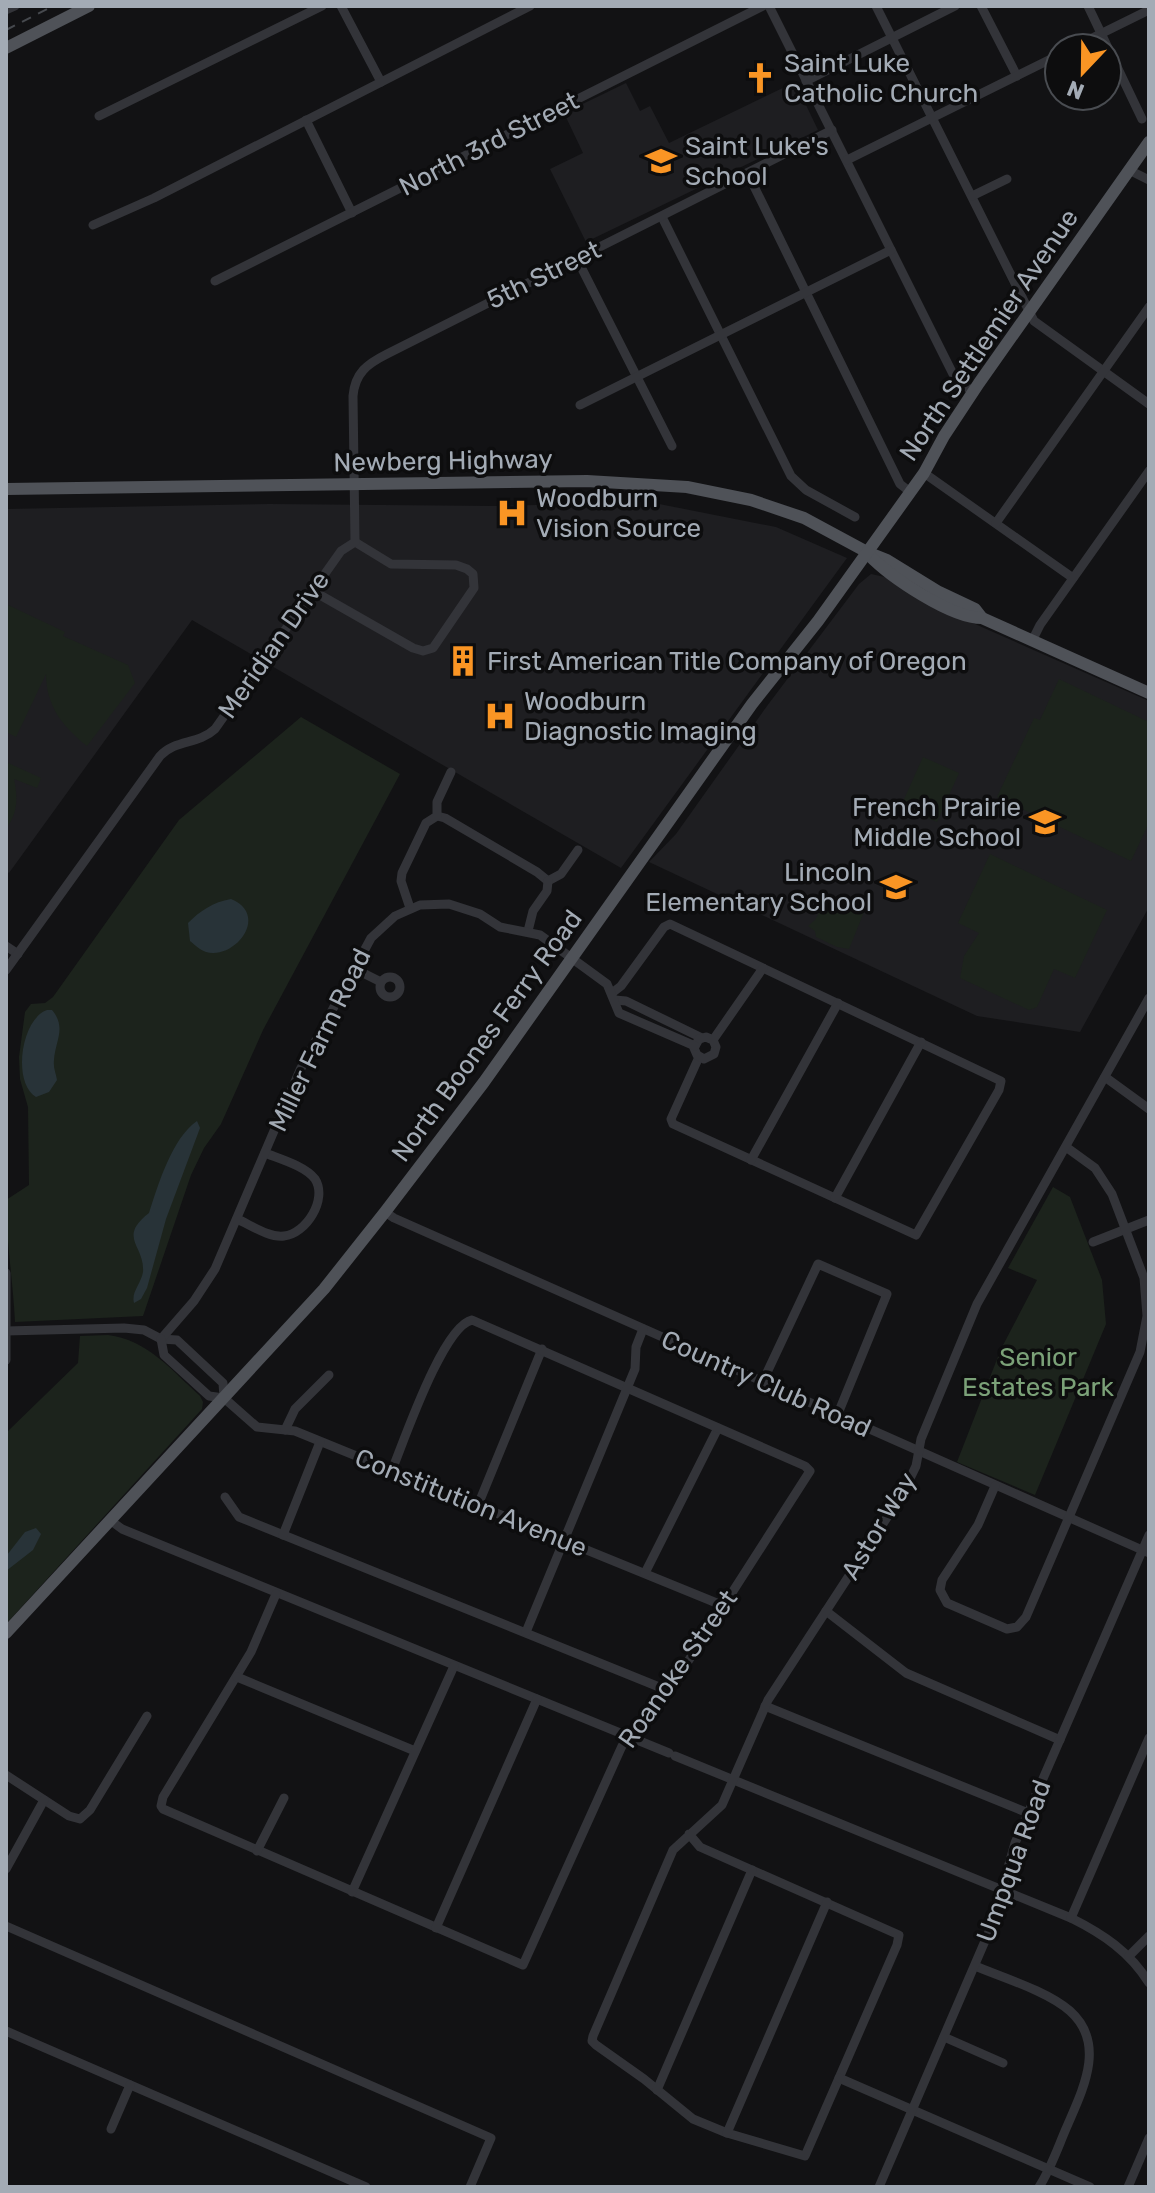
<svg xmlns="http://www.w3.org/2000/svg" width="1155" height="2193" font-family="Rubik,sans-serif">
<rect width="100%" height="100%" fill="#121214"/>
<g fill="#1e1e21">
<path d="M 795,82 L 818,130 L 586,242 L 550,169 L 583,153 L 564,113 L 626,83 L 640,111 L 650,106 L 669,143 Z"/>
<path d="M 649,502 L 776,527 L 847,558 L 621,868 L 192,620 L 9,873 L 6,871 L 6,509 L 269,504 L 495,506 Z"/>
<path d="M 871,574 L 889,578 L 941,609 L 1149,701 L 1149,907 L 1080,1032 L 977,1016 L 649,862 L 676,834 L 767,706 L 859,584 Z"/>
</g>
<g fill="#1c231c">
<path d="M 6,604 L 65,632 L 63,636 L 128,665 L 135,683 L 87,746 C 63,727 46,706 46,674 L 16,737 L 6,732 Z"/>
<path d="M 1059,679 L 1149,722 L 1149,823 L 1131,861 L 997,797 L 1034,718 L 1040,720 Z"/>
<path d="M 301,717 L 400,774 L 263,1030 L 221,1124 L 204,1148 L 191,1175 L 143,1316 L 15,1322 C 13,1281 6,1240 6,1200 L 29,1185 L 28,1107 L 20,1079 L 19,1057 L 25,1012 L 31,1004 L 45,1003 L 53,997 L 179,820 Z"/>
<path d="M 923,757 L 959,773 L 937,822 L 901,806 Z"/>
<path d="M 6,762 L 41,778 L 37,788 L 14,779 C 18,798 18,813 6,829 Z"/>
<path d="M 990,854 L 1107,910 L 1075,978 L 1054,969 L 1037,1007 L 1029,1010 L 960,978 L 964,956 L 979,933 L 958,923 Z"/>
<path d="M 827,898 L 864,912 L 849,949 L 837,947 L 816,937 L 815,931 L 808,926 L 815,920 Z"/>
<path d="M 1053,1187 L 1070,1197 L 1102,1280 L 1106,1324 L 1035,1495 L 957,1462 L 1001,1349 L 1037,1280 L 1008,1268 Z"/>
<path d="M 108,1335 C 148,1340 171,1370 200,1396 L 203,1402 L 202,1409 L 6,1624 L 6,1433 L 78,1363 L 80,1336 Z"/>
</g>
<g fill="#283338">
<path d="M 231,899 C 270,915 235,960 206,952 C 200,950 195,945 190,941 L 188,923 C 200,911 213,902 231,899 Z"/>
<path d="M 47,1010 L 52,1010 C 67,1028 55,1041 54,1060 C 53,1068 56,1073 57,1080 L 49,1092 L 36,1097 C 12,1083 21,1019 47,1010 Z"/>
<path d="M 197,1121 L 200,1128 L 166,1219 L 147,1288 L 141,1299 L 134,1303 C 131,1292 141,1284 143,1272 C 145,1245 117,1238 149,1213 C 158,1185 172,1138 197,1121 Z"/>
<path d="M 36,1528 L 41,1534 L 33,1550 L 6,1571 L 7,1555 L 25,1532 Z"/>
</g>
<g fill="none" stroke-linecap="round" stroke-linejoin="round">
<g stroke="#333439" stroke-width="9">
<path d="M 341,6 L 381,82"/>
<path d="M 769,6 L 953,374 L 973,393"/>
<path d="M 876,6 L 1034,321 L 1149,404"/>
<path d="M 981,6 L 1017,76"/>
<path d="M 1088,6 L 1142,119"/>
<path d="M 6,10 L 15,6"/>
<path d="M 1072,48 L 1149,10"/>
<path d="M 806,81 L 955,6"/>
<path d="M 99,116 L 322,6"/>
<path d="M 306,120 L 352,213"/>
<path d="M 847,160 L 1059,55"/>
<path d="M 1129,170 L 1149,180"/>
<path d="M 748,174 L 900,484 L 909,491"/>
<path d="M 972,196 L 1007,179"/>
<path d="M 662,217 L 791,476 L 806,490 L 855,517"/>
<path d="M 93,225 L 154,198 L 530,6"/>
<path d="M 577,259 L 672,446"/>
<path d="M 215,281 L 763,6"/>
<path d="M 580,405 L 891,250"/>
<path d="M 924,473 L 1073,578"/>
<path d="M 996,523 L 1149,307"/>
<path d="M 313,591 L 413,648 L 423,651 L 433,648 L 474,588 L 473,574 L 467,569 L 456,565 L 391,564 L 355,542"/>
<path d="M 1032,641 L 1040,625 L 1149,471"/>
<path d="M 437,816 L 445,818 L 537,872 L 548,881"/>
<path d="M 548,881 L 561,874 L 578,850"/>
<path d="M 410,908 L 401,881 L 402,873 L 426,823 L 437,816 L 437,802 L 451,772"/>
<path d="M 528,931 L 533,911 L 547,891 L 548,881"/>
<path d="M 6,946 L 18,954"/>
<path d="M 355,969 L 381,982"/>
<path d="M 6,970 L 160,756 C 176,739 198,745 215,729 L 341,551 L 355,542 L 353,396 C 355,373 367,364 387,354 L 832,130"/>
<circle cx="390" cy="987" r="10"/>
<path d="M 612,993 L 621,986 L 664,927 L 670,924 L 1001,1081 L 999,1090 L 916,1235 L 673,1124 L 671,1119 L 699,1057"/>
<path d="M 615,1000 L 626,1001 L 702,1038"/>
<path d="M 713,1040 L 706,1037 L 699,1039 L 694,1048 L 697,1055 L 704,1059 L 714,1054 L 716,1047 L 713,1040 L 763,968"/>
<path d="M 1105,1077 L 1149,1109"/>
<path d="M 751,1160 L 838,1003"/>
<path d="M 835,1198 L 921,1042"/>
<path d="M 385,1212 L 394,1218 L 1149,1553"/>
<path d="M 237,1219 C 251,1225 269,1238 284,1236 C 306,1234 328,1199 315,1179 C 305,1166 280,1159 265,1153"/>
<path d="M 1093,1242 L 1149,1220"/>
<path d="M 6,1273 L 6,1360"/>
<path d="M 6,1331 L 124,1328 L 144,1330 L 161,1339 L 177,1340 L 223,1383 L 224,1398"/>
<path d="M 161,1339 L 194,1301 L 215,1269 L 300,1070 L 371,938 L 395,916 L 420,905 L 449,904 L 480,914 L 500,927 L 540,935 L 607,984 L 619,1013 L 695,1046"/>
<path d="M 161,1339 L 164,1355 L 209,1396 L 224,1398"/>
<path d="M 762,1383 L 818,1264 L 887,1294 L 837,1416"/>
<path d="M 224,1398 L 257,1427 L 295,1431 L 724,1606"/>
<path d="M 285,1430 L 295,1409 L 329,1375"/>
<path d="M 995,1486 L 978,1525 L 942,1580 L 940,1590 L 947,1603 L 1007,1629 L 1017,1627 L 1026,1617 L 1140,1352 L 1147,1316 L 1144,1278 L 1112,1194 L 1095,1168 L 1066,1147"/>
<path d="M 225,1497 L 239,1517 L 669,1691"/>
<path d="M 478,1505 L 542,1349"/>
<path d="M 110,1520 L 122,1529 L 669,1753"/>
<path d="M 283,1535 L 320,1442"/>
<path d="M 645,1573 L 718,1428"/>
<path d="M 276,1594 L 251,1652 L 163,1797 L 161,1806 L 163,1809 L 523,1965 L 622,1746 L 637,1732 L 669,1691 L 810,1471 L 805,1466 L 472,1320 C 443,1326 404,1441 392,1470"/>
<path d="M 826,1611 L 906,1673 L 1060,1740"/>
<path d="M 526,1632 L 635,1369 L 636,1347 L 643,1329"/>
<path d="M 237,1677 L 415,1751"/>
<path d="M 765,1706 L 1028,1813"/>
<path d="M 675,1756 L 1071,1918 C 1103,1934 1130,1952 1149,1983"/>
<path d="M 6,1775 L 69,1816 L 80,1819 L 90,1810 L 147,1716"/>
<path d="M 689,1834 L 700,1847 L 899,1935 L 897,1945 L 805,2156 L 727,2133 L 693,2119 L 644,2079 L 596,2045 L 592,2041 L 593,2036 L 673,1850 L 722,1805 L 768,1700 L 903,1493 L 916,1466 L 921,1439 L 977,1304 L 1149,998"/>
<path d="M 257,1851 L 284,1798"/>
<path d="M 6,1869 L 44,1800"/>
<path d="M 352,1892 L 454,1666"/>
<path d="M 1071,1918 L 1149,1738"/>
<path d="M 6,1926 L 491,2138 L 470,2187"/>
<path d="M 436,1928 L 537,1699"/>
<path d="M 1129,1956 L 1149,1936"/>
<path d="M 975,1966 C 1004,1978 1047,1991 1070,2011 C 1108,2045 1081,2093 1065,2131 C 1057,2150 1050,2170 1039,2187"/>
<path d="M 6,2031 L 366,2187"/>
<path d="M 944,2037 L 1003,2063"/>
<path d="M 839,2078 L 1090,2187"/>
<path d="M 657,2090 L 752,1870"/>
<path d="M 111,2129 L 130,2085"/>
<path d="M 727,2133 L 827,1902"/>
<path d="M 879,2187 L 991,1927 L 1015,1843 L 1149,1535"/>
<path d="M 1128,2187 L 1149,2138"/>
</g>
<g stroke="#4f5258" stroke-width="12">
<path d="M 6,48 L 89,6"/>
<path d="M 6,489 L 587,481 L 687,487 L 751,500 L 804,518 L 867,552 L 887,560 L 939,592 L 975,609 L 982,618"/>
<path d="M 869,555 C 890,577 951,618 982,618 L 1149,693"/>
<path d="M 6,1633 L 324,1289 L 385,1212 L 484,1082 L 752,704 L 818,621 L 924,473 L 944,436 L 979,383 L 1149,142"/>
</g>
<path stroke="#46494e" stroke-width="2" stroke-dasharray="10 8" stroke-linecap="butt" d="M 6,30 L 53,6"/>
</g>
<defs>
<symbol id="church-bare" viewBox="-9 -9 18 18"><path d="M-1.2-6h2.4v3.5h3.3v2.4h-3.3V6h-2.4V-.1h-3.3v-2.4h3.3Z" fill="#fa9524" stroke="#0d0d0e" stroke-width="2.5" paint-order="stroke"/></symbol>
<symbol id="school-bare" viewBox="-9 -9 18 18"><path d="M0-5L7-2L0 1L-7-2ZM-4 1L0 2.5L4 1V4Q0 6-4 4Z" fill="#fa9524" stroke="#0d0d0e" stroke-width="2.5" paint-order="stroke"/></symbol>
<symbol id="hospital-bare" viewBox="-9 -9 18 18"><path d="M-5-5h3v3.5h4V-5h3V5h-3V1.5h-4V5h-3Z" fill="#fa9524" stroke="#0d0d0e" stroke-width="2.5" paint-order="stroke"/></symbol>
<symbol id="building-bare" viewBox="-9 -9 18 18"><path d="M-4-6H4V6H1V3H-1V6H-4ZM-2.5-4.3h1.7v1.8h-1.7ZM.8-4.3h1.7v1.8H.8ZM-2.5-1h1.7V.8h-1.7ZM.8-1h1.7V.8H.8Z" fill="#fa9524" stroke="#0d0d0e" stroke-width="2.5" paint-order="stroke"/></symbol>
</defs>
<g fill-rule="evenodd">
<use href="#church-bare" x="738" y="56" width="44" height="44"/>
<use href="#school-bare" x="639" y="139" width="44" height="44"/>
<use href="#hospital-bare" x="490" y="491" width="44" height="44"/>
<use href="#building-bare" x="441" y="639" width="44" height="44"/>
<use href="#hospital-bare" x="478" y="694" width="44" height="44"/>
<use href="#school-bare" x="1023" y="800" width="44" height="44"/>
<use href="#school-bare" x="874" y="865" width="44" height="44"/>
</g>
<g text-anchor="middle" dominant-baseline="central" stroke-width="7" stroke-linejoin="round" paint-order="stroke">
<g font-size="26" fill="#a3abb5" stroke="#0d0d0e" text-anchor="start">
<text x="784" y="63">Saint Luke<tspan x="784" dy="30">Catholic Church</tspan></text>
<text x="685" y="146">Saint Luke's<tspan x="685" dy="30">School</tspan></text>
<text x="536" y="498">Woodburn<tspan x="536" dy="30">Vision Source</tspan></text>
<text x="487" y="661">First American Title Company of Oregon</text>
<text x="524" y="701">Woodburn<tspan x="524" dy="30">Diagnostic Imaging</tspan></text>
<text x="1021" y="807" text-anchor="end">French Prairie<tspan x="1021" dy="30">Middle School</tspan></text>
<text x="872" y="872" text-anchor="end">Lincoln<tspan x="872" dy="30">Elementary School</tspan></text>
</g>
<g font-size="26" fill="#a3abb5" stroke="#0d0d0e">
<text transform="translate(489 144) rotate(-27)">North 3rd Street</text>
<text transform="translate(544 275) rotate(-26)">5th Street</text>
<text transform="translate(989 335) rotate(-56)">North Settlemier Avenue</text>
<text transform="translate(443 461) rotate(-1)">Newberg Highway</text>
<text transform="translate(274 645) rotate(-55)">Meridian Drive</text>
<text transform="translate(487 1036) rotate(-54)">North Boones Ferry Road</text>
<text transform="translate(320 1040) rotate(-64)">Miller Farm Road</text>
<text transform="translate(766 1384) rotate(24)">Country Club Road</text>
<text transform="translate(471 1503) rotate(22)">Constitution Avenue</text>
<text transform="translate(879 1526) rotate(-59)">Astor Way</text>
<text transform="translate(678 1669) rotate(-55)">Roanoke Street</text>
<text transform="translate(1014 1861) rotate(-70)">Umpqua Road</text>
</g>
<g font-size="26" fill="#7ba178" stroke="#0d0d0e">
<text x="1038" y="1357">Senior<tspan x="1038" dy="30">Estates Park</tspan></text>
</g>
</g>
<rect width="1155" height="2193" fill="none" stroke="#a3abb5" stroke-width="16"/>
<g transform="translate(1083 72) rotate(202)"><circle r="38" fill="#0d0d0e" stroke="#494c51" stroke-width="2"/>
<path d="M0-6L14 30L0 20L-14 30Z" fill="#fa9524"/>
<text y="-12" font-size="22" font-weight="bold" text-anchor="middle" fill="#a3abb5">N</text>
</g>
</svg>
